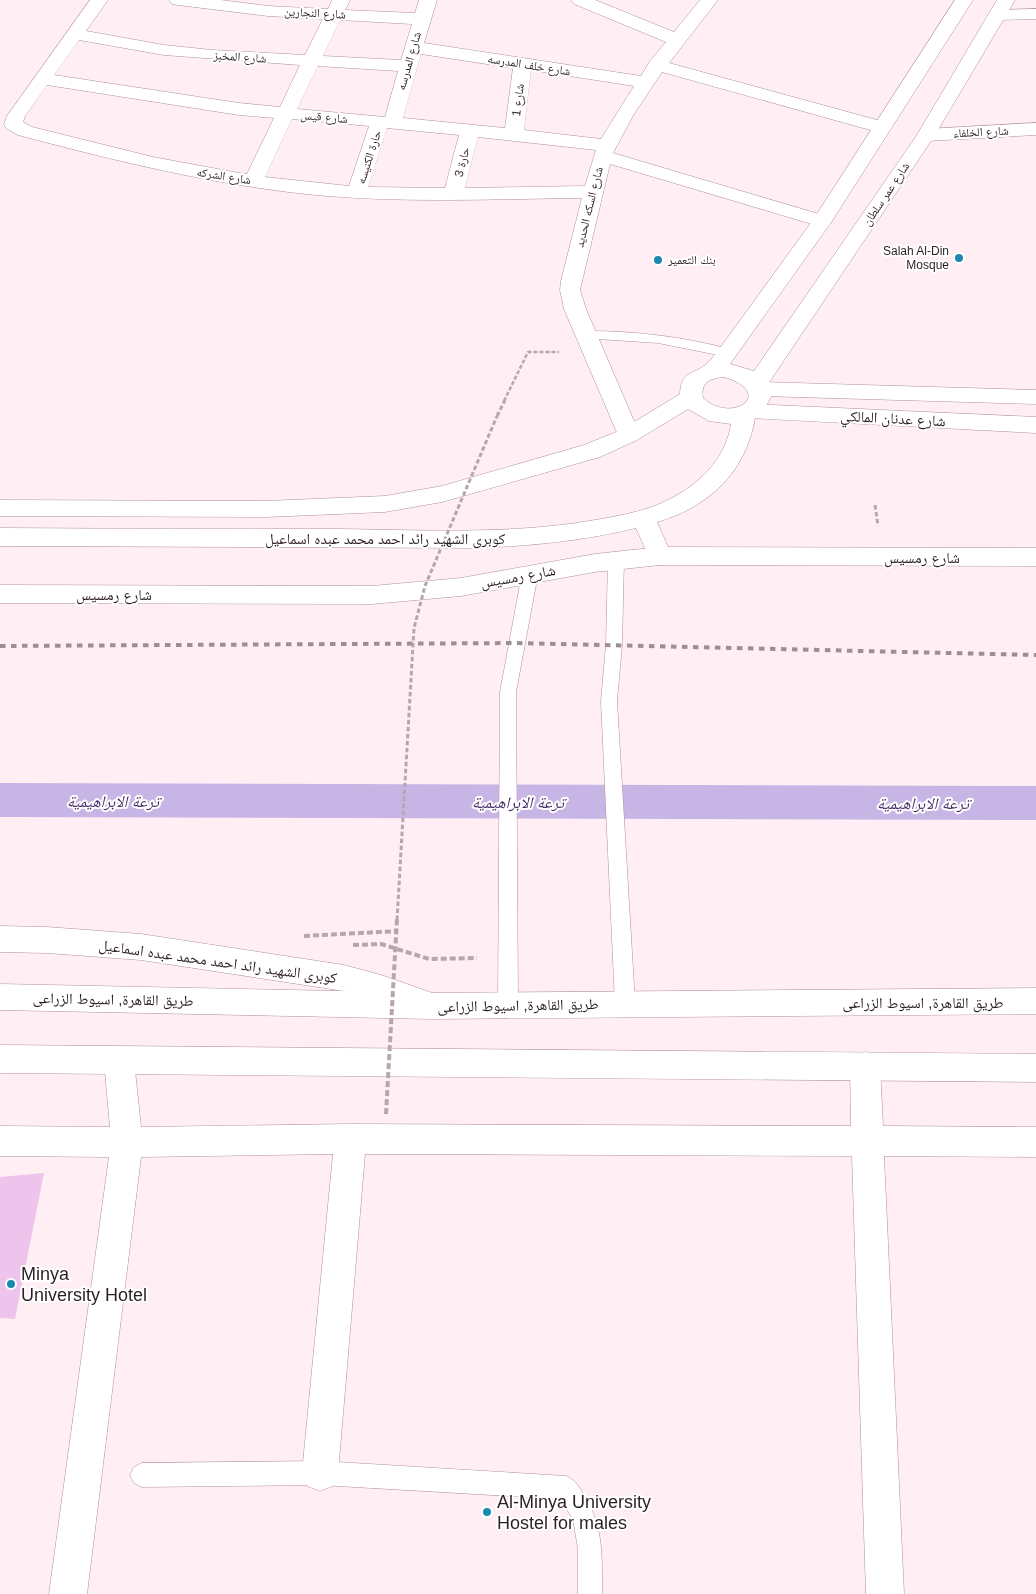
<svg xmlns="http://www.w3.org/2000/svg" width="1036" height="1594" font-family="Helvetica,'Noto Naskh Arabic',sans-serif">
<rect width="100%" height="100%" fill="#ffeff5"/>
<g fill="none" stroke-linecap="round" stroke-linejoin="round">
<path fill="#c7b5e5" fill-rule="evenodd" d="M 0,783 L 1036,786 L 1036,820 L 0,817 Z"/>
</g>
<path fill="#eec4ec" d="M 44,1173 L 15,1319 L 0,1318 L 0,1177 Z"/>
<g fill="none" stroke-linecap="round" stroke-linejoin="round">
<defs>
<g id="lane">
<path d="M 587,331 C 637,331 685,337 733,350 L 735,353 L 733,356 L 728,357 L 658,343 L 582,338 L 580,335 L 582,332 Z"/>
<path d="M 616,553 L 621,555 L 624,559 L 622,645 L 617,701 L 635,1003 L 632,1009 L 625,1012 L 618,1009 L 615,1003 L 601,701 L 606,645 L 608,559 L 611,555 Z"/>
<path d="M 530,568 L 536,570 L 538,574 L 516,692 L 518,1005 L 515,1011 L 508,1014 L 501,1011 L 498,1005 L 500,692 L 522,574 L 524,570 Z"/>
<path d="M 320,1461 L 566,1476 C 575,1480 577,1484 582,1492 C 604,1524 602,1557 602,1594 L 578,1594 L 578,1549 L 573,1519 L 560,1499 L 320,1485 L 142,1487 L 134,1483 L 130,1475 L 134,1467 L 142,1463 Z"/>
</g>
<g id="street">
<path d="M 90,0 L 108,0 L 86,31 L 164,45 L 212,50 L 305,55 L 323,19 L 268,16 L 178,5 L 172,4 L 169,0 L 221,0 L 268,6 L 328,9 L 332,0 L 350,0 L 345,10 L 415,13 L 419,0 L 437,0 L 424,43 L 641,76 L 650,61 L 666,42 L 574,4 L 571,0 L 595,0 L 674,32 L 700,0 L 718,0 L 669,63 L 888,123 L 890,127 L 888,131 L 881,133 L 662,72 L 634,114 L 613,153 L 829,217 L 832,221 L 829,225 L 822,227 L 815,225 L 610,164 L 580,290 L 586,309 L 640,435 L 637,440 L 629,443 L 621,440 L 618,435 L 564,309 L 560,290 L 561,281 L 582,198 C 497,199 412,203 327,196 C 222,187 120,162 18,135 L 6,128 L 4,124 L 7,116 ZM 340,20 L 412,24 L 401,60 L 323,56 ZM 79,40 L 164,55 L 300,65 L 280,107 L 239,103 L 54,75 ZM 421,54 L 513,68 L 505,128 L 403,118 ZM 318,66 L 398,71 L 385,117 L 297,109 ZM 531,70 L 634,86 L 601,139 L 524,130 ZM 47,85 L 239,115 L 274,118 L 247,174 L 239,173 L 153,157 L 32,127 L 23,122 L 25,116 ZM 292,119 L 369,126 L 349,186 L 265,177 ZM 387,128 L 459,135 L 445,188 L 368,187 ZM 478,137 L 596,150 L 585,186 L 465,188 Z"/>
<path d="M 1036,123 L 1036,135 L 926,141 L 919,139 L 917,135 L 919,131 L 926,129 Z"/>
<path d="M 119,1047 L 130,1051 L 134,1061 L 141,1127 L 350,1124 L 851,1126 L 850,1066 L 854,1056 L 865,1052 L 876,1056 L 880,1066 L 883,1126 L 1036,1127 L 1036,1157 L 884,1156 L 904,1594 L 866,1594 L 852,1156 L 365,1154 L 338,1473 L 333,1486 L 320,1491 L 307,1486 L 302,1473 L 333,1154 L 141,1157 L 87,1594 L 49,1594 L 109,1157 L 0,1156 L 0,1126 L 110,1127 L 104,1061 L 108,1051 Z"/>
</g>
<g id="secondary">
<path d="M 1036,9 L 1036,19 L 997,20 L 991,19 L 988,15 L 991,11 L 997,10 Z"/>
<path d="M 760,382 L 1036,390 L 1036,404 L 760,396 L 752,394 L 749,389 L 752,384 Z"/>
<path d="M 750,404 L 1036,417 L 1036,433 L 750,418 L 742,416 L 739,411 L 742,406 Z"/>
<path d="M 660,547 L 1036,548 L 1036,566 L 660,565 L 595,572 L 461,596 L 372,604 L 0,603 L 0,585 L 372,586 L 461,578 L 595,554 Z"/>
</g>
<g id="primary">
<path d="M 955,0 L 973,0 L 832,221 L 730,364 L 754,371 L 917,135 L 997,0 L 1015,0 L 935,135 L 768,384 L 772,395 L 764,410 L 755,418 C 746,472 709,507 657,522 L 672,556 L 669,562 L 660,565 L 651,562 L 636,528 C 583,541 530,546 476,548 L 0,546 L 0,528 C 113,529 226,528 339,529 C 424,530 510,535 595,520 C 614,517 634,513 652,507 C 689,493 725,465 731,424 L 709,421 L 688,409 L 637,440 L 600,457 L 442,502 L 385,512 L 266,517 L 0,516 L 0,500 L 266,501 L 385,496 L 442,486 L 584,445 L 621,430 L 680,394 C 681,372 691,375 704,366 C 710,362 715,354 720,348 L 813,220 ZM 724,377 C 777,393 732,425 703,398 C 700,382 711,378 724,377 Z"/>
<path d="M 0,926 L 47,927 L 141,934 L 344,965 L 381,975 L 438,995 L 442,1004 L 438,1013 L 427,1017 L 381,1001 L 344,991 L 141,960 L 47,953 L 0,952 Z"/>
</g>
<g id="highway">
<path d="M 0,984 L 433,993 L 1036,988 L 1036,1014 L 433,1019 L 0,1010 Z"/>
<path d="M 0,1045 L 1036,1054 L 1036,1082 L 0,1073 Z"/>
</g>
</defs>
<use href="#lane" stroke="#b18e9c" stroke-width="1"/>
<use href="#street" stroke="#b18e9c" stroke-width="1"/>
<use href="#secondary" stroke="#b18e9c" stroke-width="1"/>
<use href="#primary" stroke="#b18e9c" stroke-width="1"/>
<use href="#highway" stroke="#b18e9c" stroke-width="1"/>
<path stroke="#b6a7ad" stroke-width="2.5" stroke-dasharray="4 2" stroke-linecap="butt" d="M 504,401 L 528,352 L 559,352"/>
<g stroke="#b6a7ad" stroke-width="3" stroke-dasharray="4.5 2.5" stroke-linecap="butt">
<path d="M 497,416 L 505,400"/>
<path d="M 875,505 L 878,526"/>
</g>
<g stroke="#b6a7ad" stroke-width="4" stroke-dasharray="6 3" stroke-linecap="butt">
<path d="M 304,936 L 398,931"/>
<path d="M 353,945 L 381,944 L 429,959 L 477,958"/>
</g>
<use href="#lane" fill="#fff" fill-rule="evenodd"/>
<use href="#street" fill="#fff" fill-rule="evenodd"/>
<use href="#secondary" fill="#fff" fill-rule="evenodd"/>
<use href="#primary" fill="#fff" fill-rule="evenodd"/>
<use href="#highway" fill="#fff" fill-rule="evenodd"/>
<path stroke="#9c8e94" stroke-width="4" stroke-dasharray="5.5 5.5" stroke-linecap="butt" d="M 0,646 L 517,643 L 1036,655"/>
<path stroke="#b6a7ad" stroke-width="3" stroke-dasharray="4.5 2.5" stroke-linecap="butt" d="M 397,920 L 414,628 L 425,586 L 497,416"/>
<path stroke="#b6a7ad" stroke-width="4" stroke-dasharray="6 3" stroke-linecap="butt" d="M 386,1114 L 397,919"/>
</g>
<g fill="#188aaf" stroke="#fff" stroke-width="2">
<circle cx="959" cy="258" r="5"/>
<circle cx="658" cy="260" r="5"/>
<circle cx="11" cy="1284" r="5"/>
<circle cx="487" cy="1512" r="5"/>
</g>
<g text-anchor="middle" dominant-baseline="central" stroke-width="4" stroke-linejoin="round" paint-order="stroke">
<g font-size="12" fill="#2b1e24" stroke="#fff">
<text transform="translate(315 13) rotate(3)">شارع النجارين</text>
<text transform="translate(240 57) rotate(4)">شارع المخبز</text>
<text transform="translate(409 61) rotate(-74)">شارع المدرسه</text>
<text transform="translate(529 65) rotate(9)">شارع خلف المدرسه</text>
<text transform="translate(518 100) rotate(-83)">شارع 1</text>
<text transform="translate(324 117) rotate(5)">شارع قيس</text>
<text transform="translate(981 132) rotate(-3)">شارع الخلفاء</text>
<text transform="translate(369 157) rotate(-72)">حارة الكنيسه</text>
<text transform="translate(462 162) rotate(-76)">حارة 3</text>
<text transform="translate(224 176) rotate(9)">شارع الشركه</text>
<text transform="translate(886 194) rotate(-56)">شارع عمر سلطان</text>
<text transform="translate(589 207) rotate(-76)">شارع السكه الحديد</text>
</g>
<g font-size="12" fill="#2b1e24" stroke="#fff" text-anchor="end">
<text x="949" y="251">Salah Al-Din<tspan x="949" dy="14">Mosque</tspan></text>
<text x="668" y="260" text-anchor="start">بنك التعمير</text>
</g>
<g font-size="15" fill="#2b1e24" stroke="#fff">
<text transform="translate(893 418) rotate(3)">شارع عدنان المالكي</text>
<text x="385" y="538">كوبرى الشهيد رائد احمد محمد عبده اسماعيل</text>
<text x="922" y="557">شارع رمسيس</text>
<text transform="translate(518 576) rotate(-10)">شارع رمسيس</text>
<text x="114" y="594">شارع رمسيس</text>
<text transform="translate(218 961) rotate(8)">كوبرى الشهيد رائد احمد محمد عبده اسماعيل</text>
<text transform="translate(113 999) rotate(1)">طريق القاهرة, اسيوط الزراعى</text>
<text x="923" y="1002">طريق القاهرة, اسيوط الزراعى</text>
<text transform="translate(518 1005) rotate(-1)">طريق القاهرة, اسيوط الزراعى</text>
</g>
<g font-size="16" font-style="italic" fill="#4a306b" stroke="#fff">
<text x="113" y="801">ترعة الابراهيمية</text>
<text x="518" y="802">ترعة الابراهيمية</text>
<text x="923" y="803">ترعة الابراهيمية</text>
</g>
<g font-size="18" fill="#2b1e24" stroke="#fff" text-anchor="start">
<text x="21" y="1274">Minya<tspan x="21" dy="21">University Hotel</tspan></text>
<text x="497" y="1502">Al-Minya University<tspan x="497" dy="21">Hostel for males</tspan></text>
</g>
</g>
</svg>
